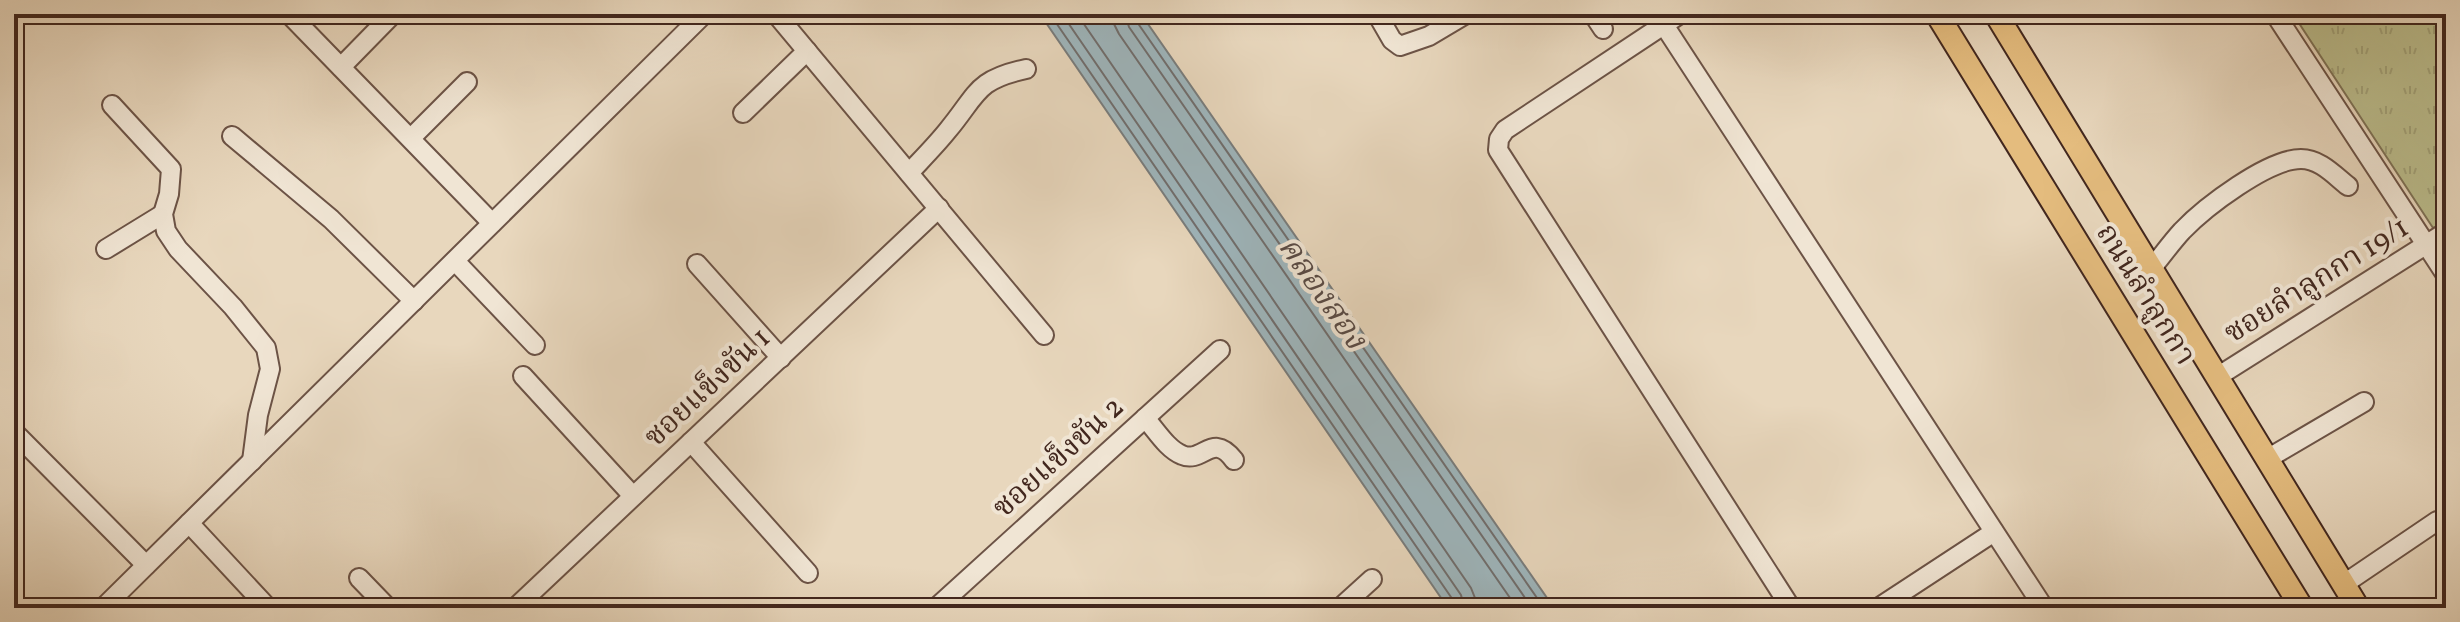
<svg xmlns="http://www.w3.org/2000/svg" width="2460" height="622" font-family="Vollkorn,'Noto Serif Thai',serif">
<defs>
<pattern id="grass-tufts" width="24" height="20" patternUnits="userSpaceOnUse" patternTransform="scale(2)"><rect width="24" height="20" fill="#bbbd8d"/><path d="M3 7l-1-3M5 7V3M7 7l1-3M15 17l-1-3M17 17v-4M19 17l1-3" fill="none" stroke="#a2a279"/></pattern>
</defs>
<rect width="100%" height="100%" fill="#e8d7bd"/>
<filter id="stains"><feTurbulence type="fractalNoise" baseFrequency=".0025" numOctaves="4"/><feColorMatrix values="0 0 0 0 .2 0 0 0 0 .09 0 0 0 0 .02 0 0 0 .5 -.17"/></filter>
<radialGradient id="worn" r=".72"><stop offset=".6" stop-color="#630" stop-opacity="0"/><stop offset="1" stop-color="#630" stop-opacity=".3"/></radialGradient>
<path fill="url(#grass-tufts)" stroke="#7e7256" stroke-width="2" d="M 2293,14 L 2446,14 L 2446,224 L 2435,231 Z"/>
<path fill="#9eb6bd" stroke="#797d7d" stroke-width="2" d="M 1040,14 L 1141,14 L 1554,608 L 1448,608 Z"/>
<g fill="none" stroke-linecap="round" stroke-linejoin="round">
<g stroke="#706e6e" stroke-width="2">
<path d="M 1050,14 L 1453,600 L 1454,608"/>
<path d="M 1062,14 L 1461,595 L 1464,608"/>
<path d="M 1077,14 L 1471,588 L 1475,598 L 1476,608"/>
<path d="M 1113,14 L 1114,24 L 1119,34 L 1517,608"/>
<path d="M 1125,14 L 1129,27 L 1532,608"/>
<path d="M 1135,14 L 1137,22 L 1544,608"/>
</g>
<defs>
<g id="minor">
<path d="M 289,14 L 492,223"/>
<path d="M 776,14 L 1044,335"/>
<path d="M 1377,14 L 1392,40 L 1400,46 L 1429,36 L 1466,14"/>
<path d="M 1593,14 L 1603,29"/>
<path d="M 1680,14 L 1505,130 L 1499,139 L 1498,150 L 1791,608"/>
<path d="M 2275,14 L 2446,275"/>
<path d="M 1664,25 L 2044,608"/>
<path d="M 341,67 L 390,17"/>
<path d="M 112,105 L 171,169 L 169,194 L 163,214 L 166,231 L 178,249 L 233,307 L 266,348 L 270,369 L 258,415 L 252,461"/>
<path d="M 743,113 L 807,51"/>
<path d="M 232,136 L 331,219 L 414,301"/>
<path d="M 411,138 L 467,82"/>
<path d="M 909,173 C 922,159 936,145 948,130 C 978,94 975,80 1026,69"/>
<path d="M 106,249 L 163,214"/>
<path d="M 455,261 L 535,345"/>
<path d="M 697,264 L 781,358"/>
<path d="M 2151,269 C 2161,257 2171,243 2182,231 C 2205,207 2268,159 2301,159 C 2320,159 2334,175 2348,186"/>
<path d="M 523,376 L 633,496"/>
<path d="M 2217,377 L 2446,232"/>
<path d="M 1145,418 C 1156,430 1167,449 1182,455 C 1203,464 1212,431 1234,460"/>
<path d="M 14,432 L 146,565"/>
<path d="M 691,442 L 808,573"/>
<path d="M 2267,459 L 2364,402"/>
<path d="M 189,523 L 268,608"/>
<path d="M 359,578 L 388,608"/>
<path d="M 2344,584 L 2437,521"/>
<path d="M 103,608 L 704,14"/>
<path d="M 515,608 L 939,208"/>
<path d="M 936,608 L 1220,350"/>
<path d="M 1340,608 L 1372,579"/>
<path d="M 1878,608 L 1994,532"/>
</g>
<g id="major">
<path d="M 1937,14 L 2302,608"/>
<path d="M 1996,14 L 2358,608"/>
</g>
</defs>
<use href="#minor" stroke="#6c5346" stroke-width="22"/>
<use href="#major" stroke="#42271e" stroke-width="26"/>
<use href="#minor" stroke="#f0e5d4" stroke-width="18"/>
<use href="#major" stroke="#e4bc7e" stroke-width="22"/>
</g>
<g text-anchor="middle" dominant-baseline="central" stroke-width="8" stroke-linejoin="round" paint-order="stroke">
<g font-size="30" fill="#42271e" stroke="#f0e5d4">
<text transform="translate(2317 281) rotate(-32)">ซอยลำลูกกา 19/1</text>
<text transform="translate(2145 295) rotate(58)">ถนนลำลูกกา</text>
<text transform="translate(708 388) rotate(-43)">ซอยแข็งขัน 1</text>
<text transform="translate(1059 458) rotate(-42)">ซอยแข็งขัน 2</text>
</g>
<g font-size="32" font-style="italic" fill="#594b46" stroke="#f0e5d4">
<text transform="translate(1321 294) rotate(55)">คลองสอง</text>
</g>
</g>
<rect width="2460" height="622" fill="none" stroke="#e8d7bd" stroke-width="48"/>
<rect x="16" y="16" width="2428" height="590" fill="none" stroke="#42271e" stroke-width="4"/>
<rect x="24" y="24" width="2412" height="574" fill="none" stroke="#42271e" stroke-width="2"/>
<rect width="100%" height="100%" filter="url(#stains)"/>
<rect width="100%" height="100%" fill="url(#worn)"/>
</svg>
